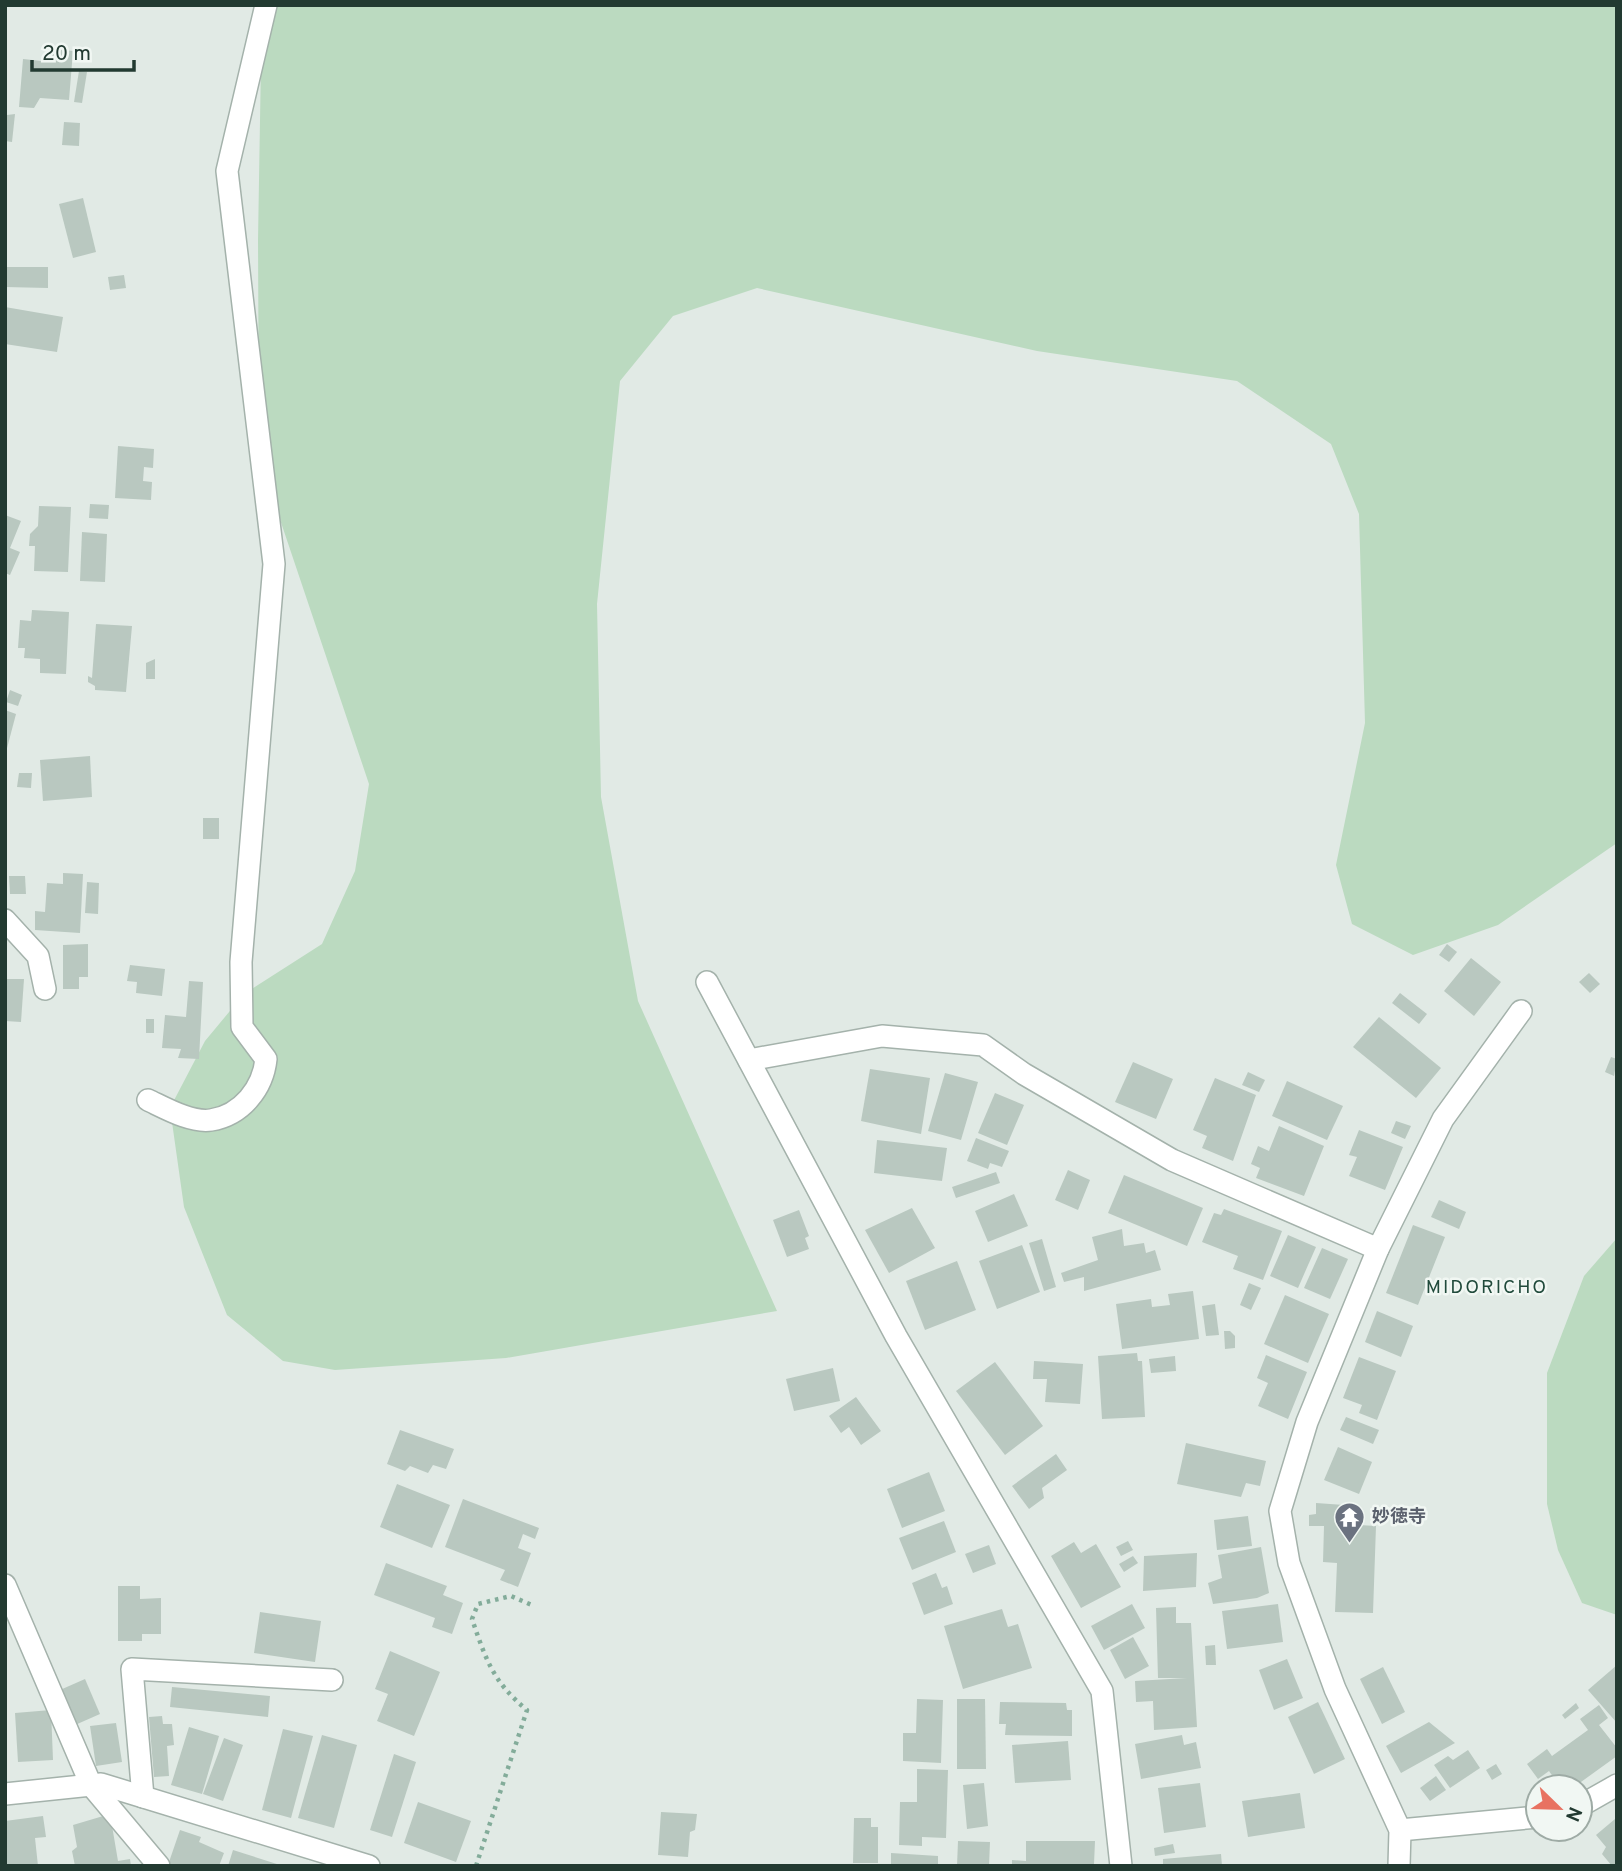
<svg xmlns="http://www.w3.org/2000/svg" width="1622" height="1871" font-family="Overpass,'Noto Sans JP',sans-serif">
<rect width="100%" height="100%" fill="#e1eae5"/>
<g fill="#bbdac0">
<path d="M 255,5 L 1617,5 L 1617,843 L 1498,925 L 1413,955 L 1352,924 L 1336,865 L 1365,723 L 1359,514 L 1331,444 L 1237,381 L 1037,351 L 757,288 L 673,316 L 620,381 L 597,604 L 601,797 L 638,1001 L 777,1311 L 506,1358 L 335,1370 L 283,1361 L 227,1315 L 184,1207 L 170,1108 L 205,1041 L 244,994 L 322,944 L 355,871 L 369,784 L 259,457 L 258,240 L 261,61 Z"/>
<path d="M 1617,1238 L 1617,1615 L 1582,1603 L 1558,1550 L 1547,1504 L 1547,1373 L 1584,1276 Z"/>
</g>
<g fill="#b9c8c0">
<path d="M 52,49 L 73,51 L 69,100 L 40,98 L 34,108 L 19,107 L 23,59 L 51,62 Z"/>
<path d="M 79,71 L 87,72 L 82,103 L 74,102 Z"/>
<path d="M 15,114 L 12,142 L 5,141 L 7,115 Z"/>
<path d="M 64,122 L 80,123 L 79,146 L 62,145 Z"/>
<path d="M 83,198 L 96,252 L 73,258 L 59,204 Z"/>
<path d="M 5,267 L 48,267 L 48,288 L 5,287 Z"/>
<path d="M 124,275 L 126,288 L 110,290 L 108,277 Z"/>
<path d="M 5,307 L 63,317 L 57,352 L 5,344 Z"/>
<path d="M 118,446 L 154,449 L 153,468 L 144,467 L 143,481 L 152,482 L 151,500 L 115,498 Z"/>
<path d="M 90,504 L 109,505 L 108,519 L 89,518 Z"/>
<path d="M 39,506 L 71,507 L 68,572 L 34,571 L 35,546 L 29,546 L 30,534 L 38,526 Z"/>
<path d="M 5,515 L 21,521 L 10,548 L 20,552 L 10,575 L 5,573 Z"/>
<path d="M 82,532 L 107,534 L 105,582 L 80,581 Z"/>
<path d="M 32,610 L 69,612 L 66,674 L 40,673 L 40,659 L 24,658 L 25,648 L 18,648 L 20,620 L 31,621 Z"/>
<path d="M 96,624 L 132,626 L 126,692 L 95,690 L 95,686 L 88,682 L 88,676 L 92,678 Z"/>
<path d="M 155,659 L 155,679 L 146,679 L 146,663 Z"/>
<path d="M 10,690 L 22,695 L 18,706 L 6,702 Z"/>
<path d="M 5,710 L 16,714 L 6,752 L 5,752 Z"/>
<path d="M 90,756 L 92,797 L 43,801 L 40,760 Z"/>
<path d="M 19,773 L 32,773 L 31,788 L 17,787 Z"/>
<rect x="203" y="818" width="16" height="21"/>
<path d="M 63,873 L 83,874 L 80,933 L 35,930 L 35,911 L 45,912 L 47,883 L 63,884 Z"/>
<path d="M 9,876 L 25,876 L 26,894 L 10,894 Z"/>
<path d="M 87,882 L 99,883 L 98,914 L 85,913 Z"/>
<path d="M 88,944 L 88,977 L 79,977 L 79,989 L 63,989 L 63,945 Z"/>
<path d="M 1447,944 L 1457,952 L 1449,962 L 1439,955 Z"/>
<path d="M 1471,958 L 1501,982 L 1474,1016 L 1444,991 Z"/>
<path d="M 130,965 L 165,969 L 162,996 L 136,993 L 137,982 L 127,981 Z"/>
<path d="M 1589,973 L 1600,984 L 1590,993 L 1579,982 Z"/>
<path d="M 5,979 L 24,979 L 21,1022 L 5,1021 Z"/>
<path d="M 189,981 L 203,982 L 199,1059 L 178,1058 L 181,1049 L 162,1048 L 165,1015 L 186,1017 Z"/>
<path d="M 1400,993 L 1427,1014 L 1419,1024 L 1392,1003 Z"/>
<path d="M 1379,1017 L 1441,1068 L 1416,1098 L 1353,1047 Z"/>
<rect x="146" y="1019" width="8" height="14"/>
<path d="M 1611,1057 L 1617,1059 L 1614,1076 L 1605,1072 Z"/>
<path d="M 1133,1062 L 1173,1079 L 1156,1119 L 1115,1102 Z"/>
<path d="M 870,1069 L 930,1078 L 921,1134 L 861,1121 Z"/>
<path d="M 1248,1072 L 1265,1080 L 1259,1092 L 1242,1085 Z"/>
<path d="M 945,1073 L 978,1082 L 961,1140 L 928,1131 Z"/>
<path d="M 1215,1078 L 1256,1095 L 1233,1161 L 1202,1148 L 1207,1136 L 1193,1130 Z"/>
<path d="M 1287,1081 L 1343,1106 L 1327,1140 L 1272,1116 Z"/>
<path d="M 995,1093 L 1024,1105 L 1007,1145 L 978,1133 Z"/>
<path d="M 1396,1121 L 1411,1126 L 1405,1139 L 1391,1133 Z"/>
<path d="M 1279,1126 L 1324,1146 L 1304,1196 L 1256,1178 L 1260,1168 L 1251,1164 L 1258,1146 L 1269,1151 Z"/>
<path d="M 1359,1130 L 1403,1147 L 1385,1190 L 1349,1176 L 1357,1157 L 1349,1155 Z"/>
<path d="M 976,1138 L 1009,1151 L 1002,1167 L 990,1163 L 988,1169 L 967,1161 Z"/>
<path d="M 877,1140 L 947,1148 L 942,1181 L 874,1173 Z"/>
<path d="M 1068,1170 L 1090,1180 L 1078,1210 L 1055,1200 Z"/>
<path d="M 996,1172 L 1000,1183 L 956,1198 L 952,1187 Z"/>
<path d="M 1124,1175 L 1203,1208 L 1187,1246 L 1108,1213 Z"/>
<path d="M 1014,1194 L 1028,1226 L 988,1242 L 975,1211 Z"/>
<path d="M 1439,1200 L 1466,1212 L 1459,1229 L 1431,1217 Z"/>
<path d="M 912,1208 L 935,1248 L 889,1273 L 865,1230 Z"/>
<path d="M 1224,1209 L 1282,1231 L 1263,1280 L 1233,1269 L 1238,1256 L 1202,1242 L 1214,1213 L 1221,1215 Z"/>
<path d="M 799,1210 L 809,1236 L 805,1238 L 809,1249 L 787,1257 L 773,1220 Z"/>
<path d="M 1413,1225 L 1445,1237 L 1418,1305 L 1386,1293 Z"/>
<path d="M 1122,1229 L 1124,1246 L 1144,1243 L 1146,1253 L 1155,1250 L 1161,1270 L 1084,1291 L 1084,1277 L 1064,1282 L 1061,1273 L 1098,1260 L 1092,1237 Z"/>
<path d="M 1288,1235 L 1316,1247 L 1298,1288 L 1270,1276 Z"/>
<path d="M 1042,1239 L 1056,1287 L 1044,1291 L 1029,1243 Z"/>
<path d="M 1022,1245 L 1040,1292 L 997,1309 L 979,1261 Z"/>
<path d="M 1322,1248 L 1348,1259 L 1330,1299 L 1304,1288 Z"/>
<path d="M 957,1261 L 976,1310 L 925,1330 L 906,1281 Z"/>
<path d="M 1249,1283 L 1261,1288 L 1251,1310 L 1240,1305 Z"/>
<path d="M 1193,1291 L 1199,1339 L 1122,1349 L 1116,1304 L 1151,1299 L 1152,1307 L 1170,1305 L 1168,1294 Z"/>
<path d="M 1285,1295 L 1329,1314 L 1308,1363 L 1264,1344 Z"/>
<path d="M 1215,1304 L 1219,1335 L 1206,1336 L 1202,1306 Z"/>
<path d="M 1377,1311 L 1413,1326 L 1401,1357 L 1365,1342 Z"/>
<path d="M 1224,1331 L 1230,1331 L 1235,1336 L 1235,1348 L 1225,1349 Z"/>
<path d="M 1137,1353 L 1138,1361 L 1142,1361 L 1145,1417 L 1102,1419 L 1098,1356 Z"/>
<path d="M 1266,1355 L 1307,1372 L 1288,1419 L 1258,1406 L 1268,1383 L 1257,1378 Z"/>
<path d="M 1175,1356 L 1176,1371 L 1151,1373 L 1149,1359 Z"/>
<path d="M 1359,1357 L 1396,1371 L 1377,1420 L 1359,1413 L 1362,1405 L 1343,1398 Z"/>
<path d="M 1034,1361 L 1083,1364 L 1080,1404 L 1045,1402 L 1047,1379 L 1033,1379 Z"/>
<path d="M 995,1362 L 1043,1426 L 1005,1455 L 956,1391 Z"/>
<path d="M 833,1368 L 840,1401 L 794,1411 L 786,1379 Z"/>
<path d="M 856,1397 L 881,1431 L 861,1445 L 849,1427 L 841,1433 L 829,1416 Z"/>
<path d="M 1346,1417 L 1379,1430 L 1373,1444 L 1340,1430 Z"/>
<path d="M 400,1430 L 454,1449 L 446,1469 L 433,1465 L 428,1473 L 410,1466 L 405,1471 L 387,1464 Z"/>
<path d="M 1186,1443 L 1266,1461 L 1260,1486 L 1246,1483 L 1241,1497 L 1177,1484 Z"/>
<path d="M 1338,1447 L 1372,1462 L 1359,1494 L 1324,1480 Z"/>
<path d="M 1056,1454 L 1067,1470 L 1042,1488 L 1044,1498 L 1029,1509 L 1012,1486 Z"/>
<path d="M 929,1472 L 945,1511 L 902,1528 L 887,1489 Z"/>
<path d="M 397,1484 L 450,1505 L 432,1548 L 380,1527 Z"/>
<path d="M 463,1499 L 539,1528 L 535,1539 L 523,1534 L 518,1548 L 531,1553 L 518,1587 L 500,1580 L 505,1570 L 445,1547 Z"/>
<path d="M 1316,1503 L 1344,1505 L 1344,1509 L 1359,1514 L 1359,1525 L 1376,1526 L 1373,1613 L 1335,1612 L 1337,1563 L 1323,1562 L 1324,1526 L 1309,1526 L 1309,1515 L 1316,1514 Z"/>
<path d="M 1248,1516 L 1252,1546 L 1217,1550 L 1214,1520 Z"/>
<path d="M 944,1521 L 956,1552 L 912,1570 L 899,1538 Z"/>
<path d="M 1128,1541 L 1133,1550 L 1121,1556 L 1116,1547 Z"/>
<path d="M 1074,1542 L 1081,1553 L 1096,1544 L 1121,1587 L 1081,1608 L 1051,1556 Z"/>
<path d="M 989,1545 L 996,1564 L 973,1573 L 965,1554 Z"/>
<path d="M 1261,1547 L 1269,1593 L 1257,1598 L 1213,1604 L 1208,1583 L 1222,1578 L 1218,1555 Z"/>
<path d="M 1197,1553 L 1196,1587 L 1143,1591 L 1144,1556 Z"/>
<path d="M 1133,1556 L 1138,1563 L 1124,1572 L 1119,1564 Z"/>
<path d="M 386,1563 L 447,1586 L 443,1595 L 463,1603 L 452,1634 L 432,1627 L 435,1618 L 374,1595 Z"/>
<path d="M 936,1573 L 942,1588 L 947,1586 L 953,1604 L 924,1615 L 912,1583 Z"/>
<path d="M 118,1586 L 140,1586 L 140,1599 L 161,1598 L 161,1634 L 142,1634 L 142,1641 L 118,1641 Z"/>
<path d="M 1132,1604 L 1145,1628 L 1104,1650 L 1091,1626 Z"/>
<path d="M 1278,1604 L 1283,1642 L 1227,1649 L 1222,1611 Z"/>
<path d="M 1176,1607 L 1176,1623 L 1191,1623 L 1197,1727 L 1154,1730 L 1153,1701 L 1136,1702 L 1135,1681 L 1187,1678 L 1158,1678 L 1156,1608 Z"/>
<path d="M 1002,1609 L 1008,1627 L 1018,1624 L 1032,1668 L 963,1689 L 944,1626 Z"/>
<path d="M 260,1612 L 321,1621 L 315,1662 L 254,1653 Z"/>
<path d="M 1133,1637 L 1149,1666 L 1125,1679 L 1110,1650 Z"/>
<path d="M 1215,1645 L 1216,1665 L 1206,1665 L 1205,1646 Z"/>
<path d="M 390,1651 L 440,1672 L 414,1736 L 377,1721 L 388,1694 L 375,1689 Z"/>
<path d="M 1287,1659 L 1303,1698 L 1274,1710 L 1259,1670 Z"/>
<path d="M 1617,1665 L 1617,1723 L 1588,1690 Z"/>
<path d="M 1383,1667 L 1405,1712 L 1382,1724 L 1360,1679 Z"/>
<path d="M 85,1679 L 100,1714 L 75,1725 L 60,1690 Z"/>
<path d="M 172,1687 L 270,1696 L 268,1717 L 170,1707 Z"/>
<path d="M 917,1699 L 943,1700 L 941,1763 L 903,1761 L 903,1733 L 916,1733 Z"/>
<path d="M 957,1699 L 985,1699 L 986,1769 L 957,1769 Z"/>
<path d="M 1000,1702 L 1066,1703 L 1067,1710 L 1072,1710 L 1072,1736 L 1005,1735 L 1006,1724 L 999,1724 Z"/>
<path d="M 1318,1702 L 1345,1759 L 1314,1774 L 1288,1717 Z"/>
<path d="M 1576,1703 L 1579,1708 L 1565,1719 L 1562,1715 Z"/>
<path d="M 1599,1705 L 1608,1718 L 1599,1725 L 1617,1748 L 1617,1756 L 1574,1787 L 1560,1787 L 1549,1771 L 1538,1779 L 1527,1764 L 1547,1749 L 1552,1756 L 1588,1730 L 1580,1719 Z"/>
<path d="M 51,1710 L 53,1760 L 18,1762 L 15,1713 Z"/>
<path d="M 162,1716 L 163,1724 L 172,1724 L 174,1745 L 167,1746 L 169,1776 L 154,1777 L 149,1717 Z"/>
<path d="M 1429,1722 L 1455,1743 L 1401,1773 L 1386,1746 Z"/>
<path d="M 116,1723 L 122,1762 L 96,1766 L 90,1726 Z"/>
<path d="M 189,1727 L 219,1736 L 202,1794 L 171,1785 Z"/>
<path d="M 283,1729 L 313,1736 L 291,1818 L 262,1810 Z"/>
<path d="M 322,1735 L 357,1745 L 334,1828 L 298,1818 Z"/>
<path d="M 1182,1735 L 1184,1745 L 1196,1742 L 1201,1768 L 1141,1779 L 1135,1744 Z"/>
<path d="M 224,1738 L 243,1745 L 223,1801 L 203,1794 Z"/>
<path d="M 1068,1741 L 1071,1780 L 1015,1783 L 1012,1745 Z"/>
<path d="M 1468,1750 L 1480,1768 L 1450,1788 L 1434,1765 L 1448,1756 L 1453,1760 Z"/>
<path d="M 394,1754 L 416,1762 L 392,1837 L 370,1830 Z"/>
<path d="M 1496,1764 L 1502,1774 L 1492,1780 L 1486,1770 Z"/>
<path d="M 917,1769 L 948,1770 L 946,1838 L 922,1837 L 922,1846 L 899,1845 L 900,1802 L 917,1802 Z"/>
<path d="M 1436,1776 L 1446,1790 L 1430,1801 L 1420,1788 Z"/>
<path d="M 984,1783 L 988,1826 L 967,1829 L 963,1785 Z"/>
<path d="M 1200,1783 L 1206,1827 L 1164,1833 L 1158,1788 Z"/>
<path d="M 1300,1793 L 1305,1828 L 1248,1837 L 1242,1801 Z"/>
<path d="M 418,1802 L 471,1821 L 456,1862 L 404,1843 Z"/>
<path d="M 661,1812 L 697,1814 L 695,1830 L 690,1832 L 688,1857 L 658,1855 Z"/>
<path d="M 110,1814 L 118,1861 L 130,1859 L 131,1866 L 75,1866 L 72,1851 L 77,1847 L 73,1825 Z"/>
<path d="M 43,1816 L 46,1837 L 35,1838 L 38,1866 L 5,1866 L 5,1821 Z"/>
<path d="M 854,1818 L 871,1818 L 871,1827 L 878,1827 L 878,1863 L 853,1863 Z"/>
<path d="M 1615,1819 L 1617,1866 L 1612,1866 L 1602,1854 L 1606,1847 L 1596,1835 Z"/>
<path d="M 180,1830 L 201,1837 L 199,1842 L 224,1853 L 219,1866 L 171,1866 L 169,1862 Z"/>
<path d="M 958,1841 L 990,1842 L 989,1866 L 957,1866 Z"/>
<path d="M 1026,1841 L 1095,1841 L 1094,1864 L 1012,1866 L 1012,1860 L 1026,1861 Z"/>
<path d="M 1173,1844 L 1175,1853 L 1155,1856 L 1154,1848 Z"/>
<path d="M 233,1850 L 280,1865 L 280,1866 L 228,1866 Z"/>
<path d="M 891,1853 L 938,1856 L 938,1866 L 891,1866 Z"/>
<path d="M 1221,1854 L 1222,1866 L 1163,1866 L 1163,1859 Z"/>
</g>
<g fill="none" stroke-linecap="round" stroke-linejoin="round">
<defs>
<g id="minor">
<path d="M 5,920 L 38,956 L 45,989"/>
<path d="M 707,982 L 896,1336 L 1102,1691 L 1121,1866"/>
<path d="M 749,1060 L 882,1036 L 983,1045 L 1024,1074 L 1172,1160 L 1378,1249"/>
<path d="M 148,1100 C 165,1108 191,1123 211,1120 C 242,1115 263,1088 266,1059 L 242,1027 L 241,962 L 274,564 L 227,171 L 266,5"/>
<path d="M 5,1585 L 91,1785 L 159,1866"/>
<path d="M 5,1794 L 101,1784 L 369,1866"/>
<path d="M 143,1797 L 132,1669 L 332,1680"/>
<path d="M 1580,1806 L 1617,1785"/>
<path d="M 1400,1830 L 1538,1817"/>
<path d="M 1399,1866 L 1400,1830 L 1335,1689 L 1289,1563 L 1280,1511 L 1307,1422 L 1378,1249 L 1443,1119 L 1521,1011"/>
</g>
</defs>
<use href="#minor" stroke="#a4b2ab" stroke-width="24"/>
<path stroke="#83ac9a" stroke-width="4.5" stroke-dasharray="3.5 5" stroke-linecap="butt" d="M 476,1866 L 527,1710 C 493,1682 486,1660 472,1619 L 478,1604 L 511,1596 L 534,1606"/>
<use href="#minor" stroke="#fff" stroke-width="21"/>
</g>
<defs>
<symbol id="temple-pin" viewBox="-11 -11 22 30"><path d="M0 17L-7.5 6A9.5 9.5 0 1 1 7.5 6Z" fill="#6b7280" stroke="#f1f7f3"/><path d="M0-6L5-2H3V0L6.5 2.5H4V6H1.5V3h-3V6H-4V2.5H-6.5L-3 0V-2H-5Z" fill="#fff"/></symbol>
</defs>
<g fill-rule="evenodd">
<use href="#temple-pin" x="1332" y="1500" width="35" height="47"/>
</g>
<g text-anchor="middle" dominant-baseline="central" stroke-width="5" stroke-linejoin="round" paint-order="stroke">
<g font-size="18" font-weight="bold" fill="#5b616d" stroke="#f1f7f3" text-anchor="start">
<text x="1372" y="1517">妙徳寺</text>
</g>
<g font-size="19" letter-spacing="2" fill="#204a3b" stroke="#f1f7f3">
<text x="1487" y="1288">MIDORICHO</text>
</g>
</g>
<rect width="1622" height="1871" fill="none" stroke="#223a31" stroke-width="14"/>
<g transform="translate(1559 1808) rotate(113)"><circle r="33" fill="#f1f7f3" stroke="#9eaba5" stroke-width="2"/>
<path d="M0-5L12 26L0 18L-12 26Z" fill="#e87261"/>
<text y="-10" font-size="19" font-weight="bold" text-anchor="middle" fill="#223a31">N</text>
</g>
<path d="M32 60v10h102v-10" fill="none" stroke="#223a31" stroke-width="3.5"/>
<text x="42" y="60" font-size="21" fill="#223a31" stroke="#f1f7f3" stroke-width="5" paint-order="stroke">20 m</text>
</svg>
